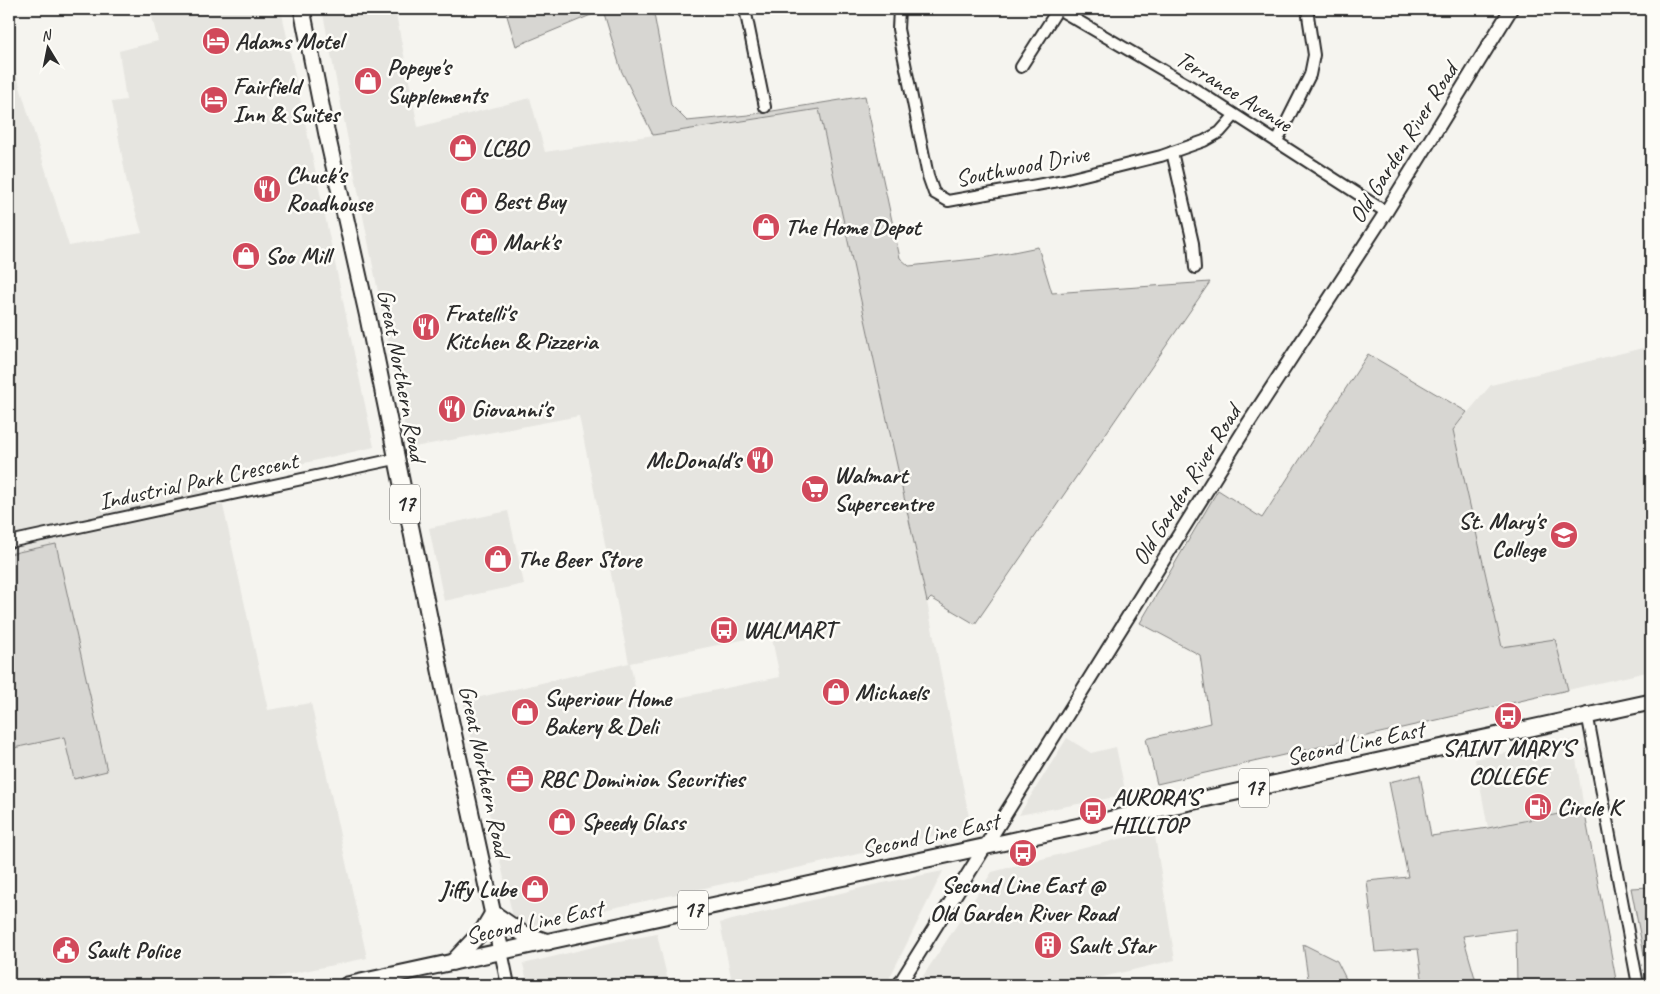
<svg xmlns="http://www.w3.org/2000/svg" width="1660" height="994" font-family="Caveat,sans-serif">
<rect width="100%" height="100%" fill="#f5f4ef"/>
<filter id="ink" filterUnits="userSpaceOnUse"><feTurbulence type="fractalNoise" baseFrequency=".02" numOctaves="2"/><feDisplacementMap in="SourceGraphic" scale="10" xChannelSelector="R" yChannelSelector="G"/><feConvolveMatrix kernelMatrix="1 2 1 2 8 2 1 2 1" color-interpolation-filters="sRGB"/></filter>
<g filter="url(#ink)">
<g fill="#e6e5e0" fill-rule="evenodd">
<path d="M 150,9 L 281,9 L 374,447 L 218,483 L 268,710 L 311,703 L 367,958 L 237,985 L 9,985 L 9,51 L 69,246 L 142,233 L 127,183 L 112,102 L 126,100 L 119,51 L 158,41 Z"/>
<path d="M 322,9 L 395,9 L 418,127 L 530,98 L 545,152 L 819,109 L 927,602 L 971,827 L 820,863 L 530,926 L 513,917 L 463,701 L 629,663 L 579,416 L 409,448 ZM 771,634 L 780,677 L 639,706 L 630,663 Z"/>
<path d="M 1651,346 L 1651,671 L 1568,690 L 1555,640 L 1502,647 L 1453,430 L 1491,385 Z"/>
<path d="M 508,511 L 524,584 L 444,601 L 429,528 Z"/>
<path d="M 1067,738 L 1091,753 L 1116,747 L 1126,795 L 1019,815 Z"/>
<path d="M 1573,740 L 1584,809 L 1488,828 L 1475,759 Z"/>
<path d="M 1154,830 L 1175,960 L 1069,985 L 917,985 L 992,872 Z"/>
<path d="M 943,871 L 886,985 L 698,985 L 731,977 L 720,923 L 873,885 Z"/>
<path d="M 657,934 L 669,985 L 528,985 L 523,964 L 614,942 Z"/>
</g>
<g fill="#d7d6d2" stroke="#81807e">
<path d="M 505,9 L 653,9 L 671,105 L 687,121 L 748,115 L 865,96 L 900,258 L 909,266 L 984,258 L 1038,247 L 1052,293 L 1210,282 L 975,624 L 931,598 L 927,602 L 819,109 L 653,135 L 621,70 L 603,10 L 516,46 Z"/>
<path d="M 1368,354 L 1467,412 L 1453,430 L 1502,647 L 1555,639 L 1568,690 L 1157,784 L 1146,739 L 1210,723 L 1200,655 L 1140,623 L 1218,490 L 1262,518 Z"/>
<path d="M 56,544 L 107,771 L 74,779 L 64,737 L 9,749 L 9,554 Z"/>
<path d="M 1420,775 L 1431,836 L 1488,828 L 1584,809 L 1617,985 L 1517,985 L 1516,929 L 1463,936 L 1477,985 L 1423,985 L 1418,949 L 1375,952 L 1367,881 L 1408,877 L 1389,782 Z"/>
<path d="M 1651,887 L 1651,985 L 1650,985 L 1631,888 Z"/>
<path d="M 1303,944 L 1337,961 L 1349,985 L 1309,985 Z"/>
</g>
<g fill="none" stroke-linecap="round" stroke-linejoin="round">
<defs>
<g id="minor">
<path d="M 745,9 L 765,107"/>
<path d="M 899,9 L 898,29 L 928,176 L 934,193 L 948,201 L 1064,180 L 1161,156 L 1204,141 L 1220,132 L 1234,116"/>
<path d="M 1058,9 L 1190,86 L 1386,212"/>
<path d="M 1021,67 L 1058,9"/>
<path d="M 1277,141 L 1310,75 L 1314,55 L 1307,9"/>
<path d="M 1172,152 L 1193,243 L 1195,268"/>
<path d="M 9,542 L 395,459"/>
<path d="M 1587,713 L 1638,985"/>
</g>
<g id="major">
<path d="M 501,951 L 508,985"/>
<path d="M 899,985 L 1248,424 L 1386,212 L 1511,9"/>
</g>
<g id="highway">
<path d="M 302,9 L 327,135 L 367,313 L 445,695 L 501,951"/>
<path d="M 493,913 L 522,933 L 548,942"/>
<path d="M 453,962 L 483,930 L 493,913"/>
<path d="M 347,985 L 1651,702"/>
</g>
</defs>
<use href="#minor" stroke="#2b2b2b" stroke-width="14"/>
<use href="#major" stroke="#2b2b2b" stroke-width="16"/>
<use href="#highway" stroke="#2b2b2b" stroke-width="19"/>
<use href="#minor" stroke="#fdfcf7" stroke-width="10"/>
<use href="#major" stroke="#fdfcf7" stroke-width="12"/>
<use href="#highway" stroke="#fdfcf7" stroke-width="15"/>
</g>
</g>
<defs>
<symbol id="hotel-disc" viewBox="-11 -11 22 22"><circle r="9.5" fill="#d1495b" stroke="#fdfcf7"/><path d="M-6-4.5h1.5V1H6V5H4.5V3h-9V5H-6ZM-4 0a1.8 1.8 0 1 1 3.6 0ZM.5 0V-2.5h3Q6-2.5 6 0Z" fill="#fff"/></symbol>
<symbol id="shop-disc" viewBox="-11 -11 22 22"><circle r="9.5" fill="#d1495b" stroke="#fdfcf7"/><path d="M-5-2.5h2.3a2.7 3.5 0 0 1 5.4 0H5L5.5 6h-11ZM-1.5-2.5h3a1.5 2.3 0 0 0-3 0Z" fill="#fff"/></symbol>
<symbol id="restaurant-disc" viewBox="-11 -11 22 22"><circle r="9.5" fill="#d1495b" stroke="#fdfcf7"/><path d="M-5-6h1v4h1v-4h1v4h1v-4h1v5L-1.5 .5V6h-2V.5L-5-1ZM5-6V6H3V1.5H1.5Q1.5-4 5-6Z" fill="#fff"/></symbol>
<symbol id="supermarket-disc" viewBox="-11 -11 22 22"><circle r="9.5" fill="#d1495b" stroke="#fdfcf7"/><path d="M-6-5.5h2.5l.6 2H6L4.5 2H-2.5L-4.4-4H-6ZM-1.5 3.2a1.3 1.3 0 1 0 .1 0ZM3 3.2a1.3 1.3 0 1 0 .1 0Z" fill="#fff"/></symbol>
<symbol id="school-disc" viewBox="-11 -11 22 22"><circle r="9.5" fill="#d1495b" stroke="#fdfcf7"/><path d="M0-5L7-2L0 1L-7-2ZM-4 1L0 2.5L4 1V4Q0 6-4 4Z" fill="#fff"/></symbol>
<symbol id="bus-disc" viewBox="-11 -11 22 22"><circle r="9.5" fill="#d1495b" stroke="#fdfcf7"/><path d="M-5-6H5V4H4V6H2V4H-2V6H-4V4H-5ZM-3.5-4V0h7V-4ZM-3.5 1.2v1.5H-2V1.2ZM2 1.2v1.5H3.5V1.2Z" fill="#fff"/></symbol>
<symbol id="office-disc" viewBox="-11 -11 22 22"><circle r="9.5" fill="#d1495b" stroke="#fdfcf7"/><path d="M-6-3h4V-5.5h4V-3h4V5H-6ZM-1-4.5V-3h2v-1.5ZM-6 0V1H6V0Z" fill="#fff"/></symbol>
<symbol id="fuel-disc" viewBox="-11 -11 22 22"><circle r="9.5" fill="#d1495b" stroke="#fdfcf7"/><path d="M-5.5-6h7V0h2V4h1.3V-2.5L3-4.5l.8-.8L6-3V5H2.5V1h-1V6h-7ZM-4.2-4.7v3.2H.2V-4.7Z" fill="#fff"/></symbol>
<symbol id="building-disc" viewBox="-11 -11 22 22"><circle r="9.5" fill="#d1495b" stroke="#fdfcf7"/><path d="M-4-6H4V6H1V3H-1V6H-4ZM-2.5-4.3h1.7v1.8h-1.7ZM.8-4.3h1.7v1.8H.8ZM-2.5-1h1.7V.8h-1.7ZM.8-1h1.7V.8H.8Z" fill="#fff"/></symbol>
<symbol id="civic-disc" viewBox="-11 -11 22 22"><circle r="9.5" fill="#d1495b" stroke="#fdfcf7"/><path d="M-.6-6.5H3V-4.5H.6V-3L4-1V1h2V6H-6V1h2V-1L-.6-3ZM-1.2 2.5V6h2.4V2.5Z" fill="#fff"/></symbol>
</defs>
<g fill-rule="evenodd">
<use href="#hotel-disc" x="200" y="25" width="32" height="32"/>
<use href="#shop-disc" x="352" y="65" width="32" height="32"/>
<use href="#hotel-disc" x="198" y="84" width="32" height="32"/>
<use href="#shop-disc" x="447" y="132" width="32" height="32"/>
<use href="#restaurant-disc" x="251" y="173" width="32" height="32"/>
<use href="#shop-disc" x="458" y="185" width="32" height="32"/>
<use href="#shop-disc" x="750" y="211" width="32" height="32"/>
<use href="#shop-disc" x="468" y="226" width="32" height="32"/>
<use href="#shop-disc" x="230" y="240" width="32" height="32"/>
<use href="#restaurant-disc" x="410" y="311" width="32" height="32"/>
<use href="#restaurant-disc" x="436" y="393" width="32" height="32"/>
<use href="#restaurant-disc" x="744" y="444" width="32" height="32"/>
<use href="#supermarket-disc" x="799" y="473" width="32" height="32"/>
<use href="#school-disc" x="1548" y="519" width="32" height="32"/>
<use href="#shop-disc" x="482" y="543" width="32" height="32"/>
<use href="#bus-disc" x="708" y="614" width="32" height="32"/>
<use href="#shop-disc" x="820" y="676" width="32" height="32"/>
<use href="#shop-disc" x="509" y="696" width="32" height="32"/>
<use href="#bus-disc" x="1492" y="700" width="32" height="32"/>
<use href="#office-disc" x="504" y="763" width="32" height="32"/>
<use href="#fuel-disc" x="1522" y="791" width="32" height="32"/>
<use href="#bus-disc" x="1077" y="795" width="32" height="32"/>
<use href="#shop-disc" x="546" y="806" width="32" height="32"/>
<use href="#bus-disc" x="1007" y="837" width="32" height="32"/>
<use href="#shop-disc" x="519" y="873" width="32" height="32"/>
<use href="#building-disc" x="1032" y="929" width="32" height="32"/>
<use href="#civic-disc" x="50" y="934" width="32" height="32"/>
</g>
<g text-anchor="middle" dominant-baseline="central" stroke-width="5" stroke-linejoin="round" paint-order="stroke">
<g fill="#fdfcf7" stroke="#6a6a68" stroke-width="1">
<rect x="390" y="484.5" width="30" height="39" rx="4"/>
<rect x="1239" y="768.5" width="30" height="39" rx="4"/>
<rect x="678" y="890.5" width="30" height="39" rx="4"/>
</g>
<g font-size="22" font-weight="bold" fill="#2b2b2b">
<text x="405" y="504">17</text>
<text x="1254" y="788">17</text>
<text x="693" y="910">17</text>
</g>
<g font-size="24" font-weight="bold" fill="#2b2b2b" stroke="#fdfcf7" text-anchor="start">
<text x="235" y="41">Adams Motel</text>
<text x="387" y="67">Popeye's<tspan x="387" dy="28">Supplements</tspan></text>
<text x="233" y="86">Fairfield<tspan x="233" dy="28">Inn &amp; Suites</tspan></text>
<text x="482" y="148">LCBO</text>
<text x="286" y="175">Chuck's<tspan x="286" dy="28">Roadhouse</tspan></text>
<text x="493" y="201">Best Buy</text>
<text x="785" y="227">The Home Depot</text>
<text x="503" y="242">Mark's</text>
<text x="265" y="256">Soo Mill</text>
<text x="445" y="313">Fratelli's<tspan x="445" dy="28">Kitchen &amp; Pizzeria</tspan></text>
<text x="471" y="409">Giovanni's</text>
<text x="741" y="460" text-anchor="end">McDonald's</text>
<text x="834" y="475">Walmart<tspan x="834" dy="28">Supercentre</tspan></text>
<text x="1545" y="521" text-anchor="end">St. Mary's<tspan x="1545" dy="28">College</tspan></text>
<text x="517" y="559">The Beer Store</text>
<text x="743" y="630">WALMART</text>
<text x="855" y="692">Michaels</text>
<text x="544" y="698">Superiour Home<tspan x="544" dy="28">Bakery &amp; Deli</tspan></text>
<text x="1508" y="748" text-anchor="middle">SAINT MARY'S<tspan x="1508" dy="28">COLLEGE</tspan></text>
<text x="539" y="779">RBC Dominion Securities</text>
<text x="1112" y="797">AURORA'S<tspan x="1112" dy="28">HILLTOP</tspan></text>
<text x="1557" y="807">Circle K</text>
<text x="581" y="822">Speedy Glass</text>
<text x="1023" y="885" text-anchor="middle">Second Line East @<tspan x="1023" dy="28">Old Garden River Road</tspan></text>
<text x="516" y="889" text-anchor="end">Jiffy Lube</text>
<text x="1067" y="945">Sault Star</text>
<text x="85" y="950">Sault Police</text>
</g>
<g font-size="24" fill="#2b2b2b" stroke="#fdfcf7">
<text transform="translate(1234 91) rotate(32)">Terrance Avenue</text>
<text transform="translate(1403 143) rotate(-58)">Old Garden River Road</text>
<text transform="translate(1022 166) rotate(-11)">Southwood Drive</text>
<text transform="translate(402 375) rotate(79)">Great Northern Road</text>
<text transform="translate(198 481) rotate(-12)">Industrial Park Crescent</text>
<text transform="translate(1186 485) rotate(-58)">Old Garden River Road</text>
<text transform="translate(1355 743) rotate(-12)">Second Line East</text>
<text transform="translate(485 771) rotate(78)">Great Northern Road</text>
<text transform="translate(930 835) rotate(-12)">Second Line East</text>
<text transform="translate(534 922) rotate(-12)">Second Line East</text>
</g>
</g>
<rect width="1660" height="994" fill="none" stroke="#fdfcf7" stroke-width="30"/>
<rect x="15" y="15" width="1630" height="964" fill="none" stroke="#2b2b2b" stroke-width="2" filter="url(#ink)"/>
<g transform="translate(48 48) rotate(350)" stroke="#fdfcf7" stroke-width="4" paint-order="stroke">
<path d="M0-4L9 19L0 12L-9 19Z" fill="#2b2b2b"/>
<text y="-8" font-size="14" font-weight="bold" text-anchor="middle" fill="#2b2b2b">N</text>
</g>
</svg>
